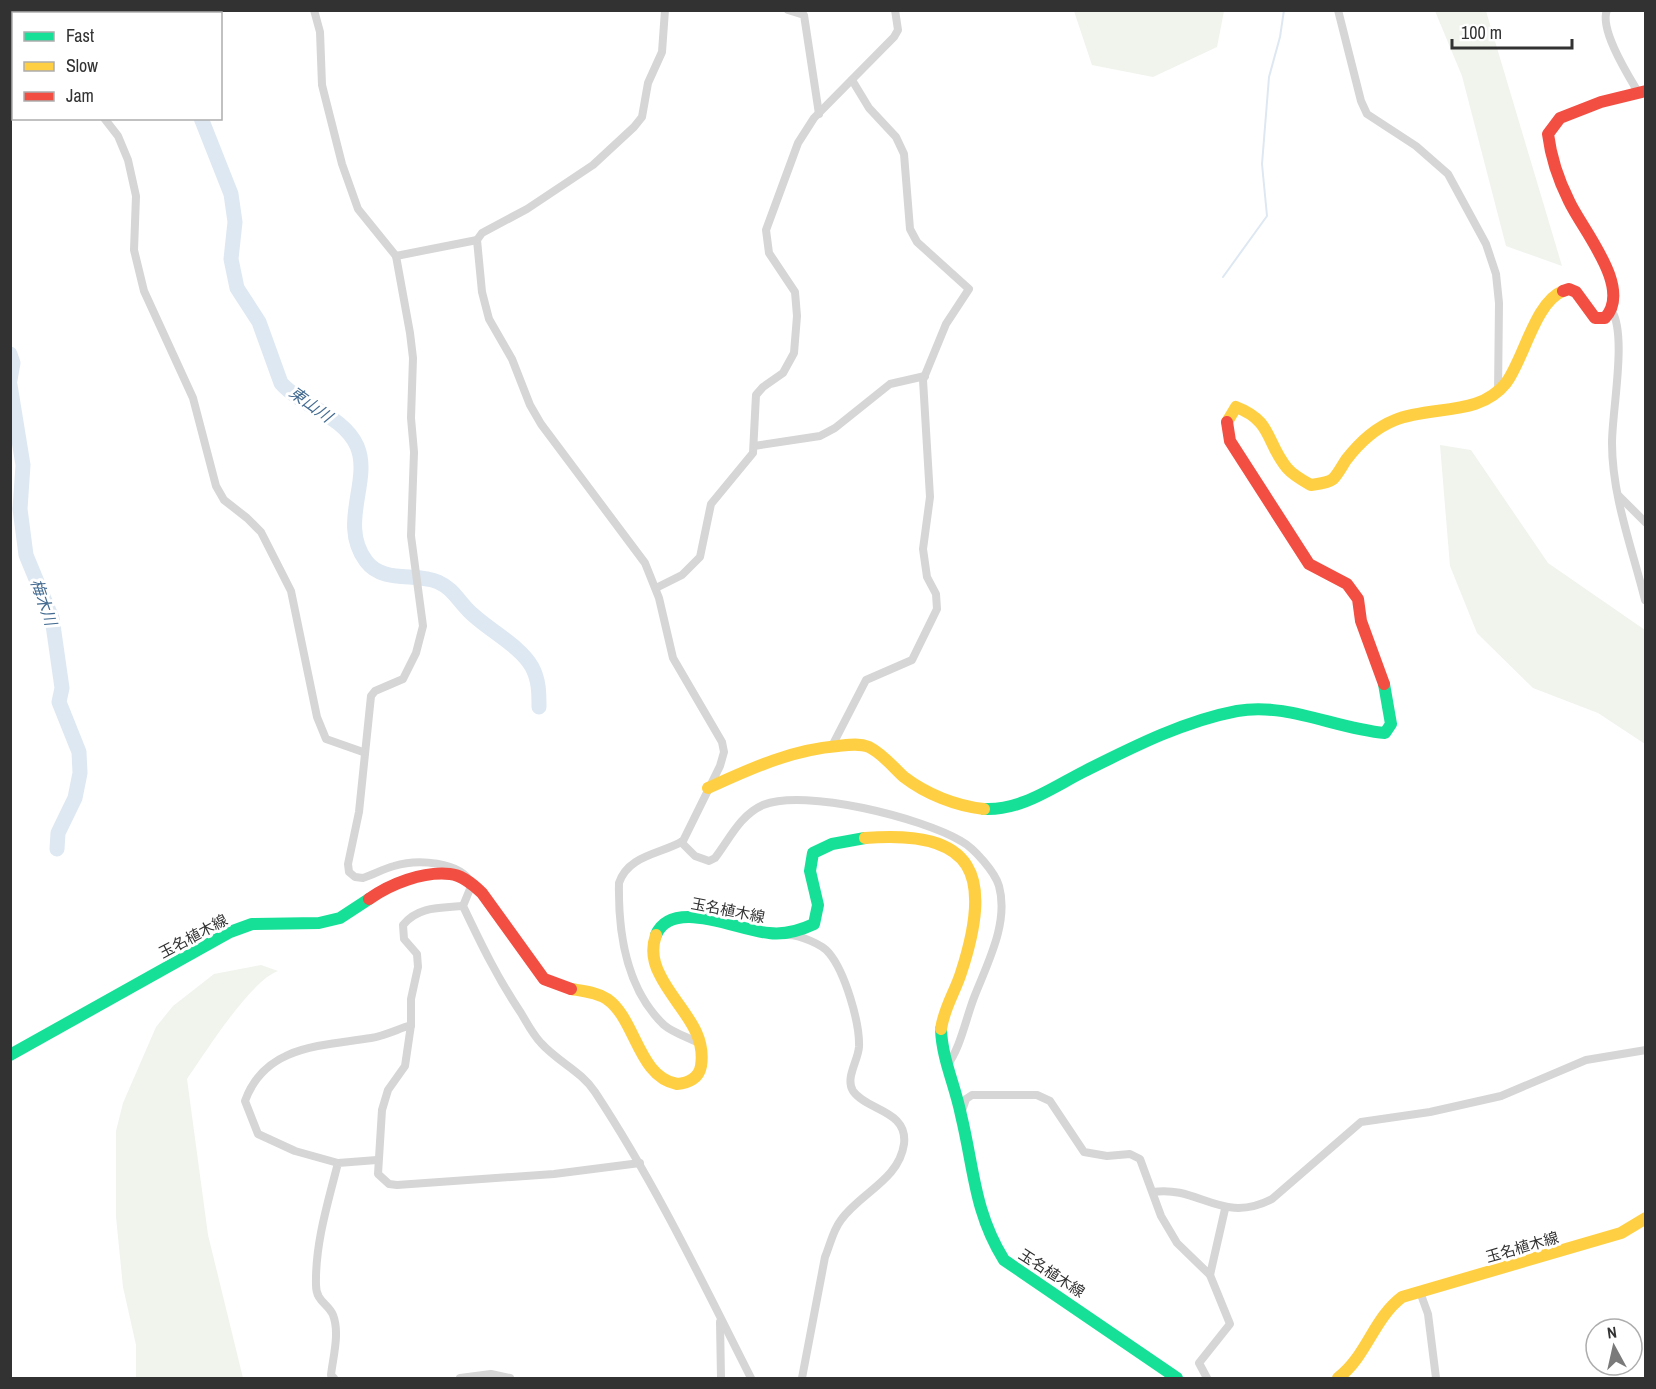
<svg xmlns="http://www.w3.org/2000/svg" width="1656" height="1389" font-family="'Archivo Narrow','Noto Sans JP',sans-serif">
<rect width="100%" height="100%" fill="#fff"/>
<g fill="#f0f4ed">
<path d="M 1074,11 L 1074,10 L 1224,11 L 1217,47 L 1153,77 L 1092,65 Z"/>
<path d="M 1435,11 L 1486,11 L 1562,266 L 1506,246 L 1462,76 Z"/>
<path d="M 1440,445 L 1471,450 L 1548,563 L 1645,630 L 1645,744 L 1598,713 L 1533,688 L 1477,633 L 1450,566 Z"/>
<path d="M 261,965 L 278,971 C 250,981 205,1053 187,1079 L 208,1235 L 243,1378 L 136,1378 L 136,1345 L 123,1287 L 116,1217 L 116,1131 L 123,1103 L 156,1027 L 173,1006 L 214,974 Z"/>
</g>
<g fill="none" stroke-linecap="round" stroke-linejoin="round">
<path stroke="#dee8f2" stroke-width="2" d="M 1223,277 L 1267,216 L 1262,164 L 1269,77 L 1280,37 L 1284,10"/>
<g stroke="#dee8f2" stroke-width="15">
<path d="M 58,10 L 63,14"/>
<path d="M 201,118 L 231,194 L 235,222 L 231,259 L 237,288 L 259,322 L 281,383 C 302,407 343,415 357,446 C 372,481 338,523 366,561 C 383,584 416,572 438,582 C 452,588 458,600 468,610 C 486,629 520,645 532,667 C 539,680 539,693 539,707"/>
<path d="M 10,354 L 13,363 L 10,380"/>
<path d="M 10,385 L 23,465 L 20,509 L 26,555 L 52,618 L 62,688 L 59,702 L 79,752 L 80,773 L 75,798 L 58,833 L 57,849"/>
</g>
<g stroke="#d6d6d6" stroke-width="8">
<path d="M 25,10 L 25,14"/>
<path d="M 314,10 L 320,32 L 322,85 L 342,164 L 358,209 L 396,256 L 410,333 L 413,358 L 411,418 L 414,452 L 411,536 L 423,626 L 416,653 L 403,679 L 375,691 L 371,696 L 359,812 L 348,864 L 349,872 L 355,877 L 363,878 C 373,875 383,869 394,866 C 417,859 460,861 472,884 L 463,906 C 481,944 498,979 521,1013 C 527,1023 533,1035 541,1043 C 558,1062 581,1071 595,1092 C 655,1183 702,1281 751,1378"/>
<path d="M 665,10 L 662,52 L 648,83 L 642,117 L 634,127 L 593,165 L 527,209 L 482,233 L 477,240 L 482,292 L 489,319 L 512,359 L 530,405 L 541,424 L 645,563 L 659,598 L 673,658 L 722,742 L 724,752 L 720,766 L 683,841 C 661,854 628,855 619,883 C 618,934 626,989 664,1025 C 673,1033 690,1038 701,1044"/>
<path d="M 788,10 L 804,15 L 819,114"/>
<path d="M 1338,10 L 1361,101 L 1367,114 L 1416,146 L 1448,174 L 1486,244 L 1496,274 L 1499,303 L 1498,393"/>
<path d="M 1607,10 C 1599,29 1628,75 1638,92"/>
<path d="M 104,118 L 118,136 L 128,160 L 136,196 L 134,250 L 144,291 L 193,398 L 216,486 L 224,500 L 247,518 L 261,532 L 291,591 L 317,717 L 326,739 L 363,752"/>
<path d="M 396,256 L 477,240"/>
<path d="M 1612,311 C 1627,336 1612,411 1612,443 C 1612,496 1632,548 1645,600"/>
<path d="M 754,446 L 820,436 L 835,428 L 890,384 L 925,376"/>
<path d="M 1619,496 L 1646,523"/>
<path d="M 656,588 L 682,575 L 700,557 L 711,504 L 753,453 L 756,395 L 763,387 L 783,373 L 794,353 L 797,316 L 795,292 L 769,253 L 766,230 L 798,143 L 814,118 L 894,37 L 898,30 L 895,10"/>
<path d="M 832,746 L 866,680 L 912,660 L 937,609 L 936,594 L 927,577 L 923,549 L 930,497 L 923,380 L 946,324 L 969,289 L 917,242 L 910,229 L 904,154 L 896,137 L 869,108 L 852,80"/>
<path d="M 681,842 L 695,856 L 709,861 L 715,858 C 729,840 740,815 763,805 C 805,788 922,818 961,841 C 974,848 995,872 999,886 C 1009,922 988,962 975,995 C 966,1017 961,1048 946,1067"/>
<path d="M 463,906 C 441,908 418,906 403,925 L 404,939 L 417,954 L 418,967 L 411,999 L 411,1025 L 405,1066 L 388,1090 L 382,1110 L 378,1174 L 389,1184 L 397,1185 L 554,1174 L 640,1163"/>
<path d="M 788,935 C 799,935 822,944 829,953 C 845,972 860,1023 859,1047 C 858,1061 845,1078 853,1091 C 867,1111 908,1110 904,1144 C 899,1180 860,1193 841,1220 C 833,1230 830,1245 825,1257 L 802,1378"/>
<path d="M 961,1114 L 966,1099 L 972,1095 L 1037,1095 L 1050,1101 L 1084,1152 L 1107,1156 L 1130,1154 L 1140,1159 L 1161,1216 L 1177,1243 L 1210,1275 L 1225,1209"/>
<path d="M 338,1163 L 295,1151 L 258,1134 L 245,1101 C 265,1045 321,1046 371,1038 C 384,1036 398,1029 411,1025"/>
<path d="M 1153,1192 C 1199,1185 1222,1225 1272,1199 L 1361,1122 L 1430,1112 L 1501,1096 L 1586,1060 L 1646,1050"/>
<path d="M 1420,1292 L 1428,1314 L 1436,1378"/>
<path d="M 720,1322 L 721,1378"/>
<path d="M 334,1378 L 331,1375 C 333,1357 340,1333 333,1315 C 328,1303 316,1302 316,1285 C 315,1244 328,1202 338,1163 L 377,1160"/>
<path d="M 460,1378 L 491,1374 L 510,1378"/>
<path d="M 1207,1378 L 1199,1363 L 1230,1324 L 1210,1275"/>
</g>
<g stroke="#16e098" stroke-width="12">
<path d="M 984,809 C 1021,811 1053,787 1085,771 C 1133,747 1184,721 1237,711 C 1287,702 1336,729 1385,733 L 1391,724 L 1384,684"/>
<path d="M 656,935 C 672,897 739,931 769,933 C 785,935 799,931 814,924 L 818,905 L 810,871 L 813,853 L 832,844 L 865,838"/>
<path d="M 941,1029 C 942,1059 955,1085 961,1115 C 974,1168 974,1212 1004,1260 L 1177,1378"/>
<path d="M 10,1055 L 230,932 L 252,924 L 319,923 L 340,918 L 369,899"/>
</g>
<g stroke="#ffcf43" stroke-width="12">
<path d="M 1227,422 L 1236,407 C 1273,421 1266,443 1287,468 C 1294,476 1302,480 1311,485 C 1317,484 1328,483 1333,479 C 1338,474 1342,466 1346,460 C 1359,443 1375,428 1395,420 C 1432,405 1479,417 1506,383 C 1524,359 1535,302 1563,291"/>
<path d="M 708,788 C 750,769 790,750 838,746 C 848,745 859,743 869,747 C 883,754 893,767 904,777 C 926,794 956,806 984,809"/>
<path d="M 865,838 C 976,829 993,875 961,973 C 955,992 944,1008 941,1029"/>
<path d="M 571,989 C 583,991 596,992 607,999 C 636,1019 638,1077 677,1084 C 689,1083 699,1078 701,1066 C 707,1029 675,1006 660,975 C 653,962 651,949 656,935"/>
<path d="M 1338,1378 C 1367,1356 1373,1319 1402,1297 L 1621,1233 L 1646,1218"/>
</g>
<g stroke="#f24e42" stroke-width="12">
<path d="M 1563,291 L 1569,289 L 1576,292 L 1595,318 L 1605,318 C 1633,288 1583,231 1569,201 C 1558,179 1551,158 1548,134 L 1560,118 L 1601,102 L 1646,91"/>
<path d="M 1227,422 L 1230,441 L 1309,564 L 1347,584 L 1358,599 L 1361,621 L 1384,684"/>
<path d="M 369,899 C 390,884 423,871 450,874 C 461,875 474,885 482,893 L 544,979 L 571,989"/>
</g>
</g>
<g text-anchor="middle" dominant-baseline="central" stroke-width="6" stroke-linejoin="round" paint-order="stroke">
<g font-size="15" fill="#323232" stroke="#fff">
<text transform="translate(728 910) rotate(11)">玉名植木線</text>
<text transform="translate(193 936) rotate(-28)">玉名植木線</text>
<text transform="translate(1522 1247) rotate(-16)">玉名植木線</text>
<text transform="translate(1052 1273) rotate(33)">玉名植木線</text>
</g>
<g font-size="16" font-style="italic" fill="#436b91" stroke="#fff">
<text transform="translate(311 404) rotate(36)">東山川</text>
<text transform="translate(44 602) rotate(71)">梅木川</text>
</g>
</g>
<rect width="1656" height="1389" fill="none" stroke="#323232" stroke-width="24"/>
<rect x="12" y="12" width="210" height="108" fill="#ffffff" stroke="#adadad" stroke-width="1.5"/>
<rect x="24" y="32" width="30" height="9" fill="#16e098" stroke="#adadad" stroke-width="1.5"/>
<text x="66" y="42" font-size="18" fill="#323232">Fast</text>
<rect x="24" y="62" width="30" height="9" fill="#ffcf43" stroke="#adadad" stroke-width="1.5"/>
<text x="66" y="72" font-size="18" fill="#323232">Slow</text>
<rect x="24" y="92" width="30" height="9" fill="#f24e42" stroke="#adadad" stroke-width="1.5"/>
<text x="66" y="102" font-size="18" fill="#323232">Jam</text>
<g transform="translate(1614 1347) rotate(352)"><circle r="28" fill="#ffffff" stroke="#adadad" stroke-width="1.5"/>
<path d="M0-4.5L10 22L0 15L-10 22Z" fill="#7a7a7a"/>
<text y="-9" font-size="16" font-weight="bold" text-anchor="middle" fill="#323232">N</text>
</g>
<path d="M1452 39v9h120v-9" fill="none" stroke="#323232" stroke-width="3"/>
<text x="1461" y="39" font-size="18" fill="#323232" stroke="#ffffff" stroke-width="4.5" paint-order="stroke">100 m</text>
</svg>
